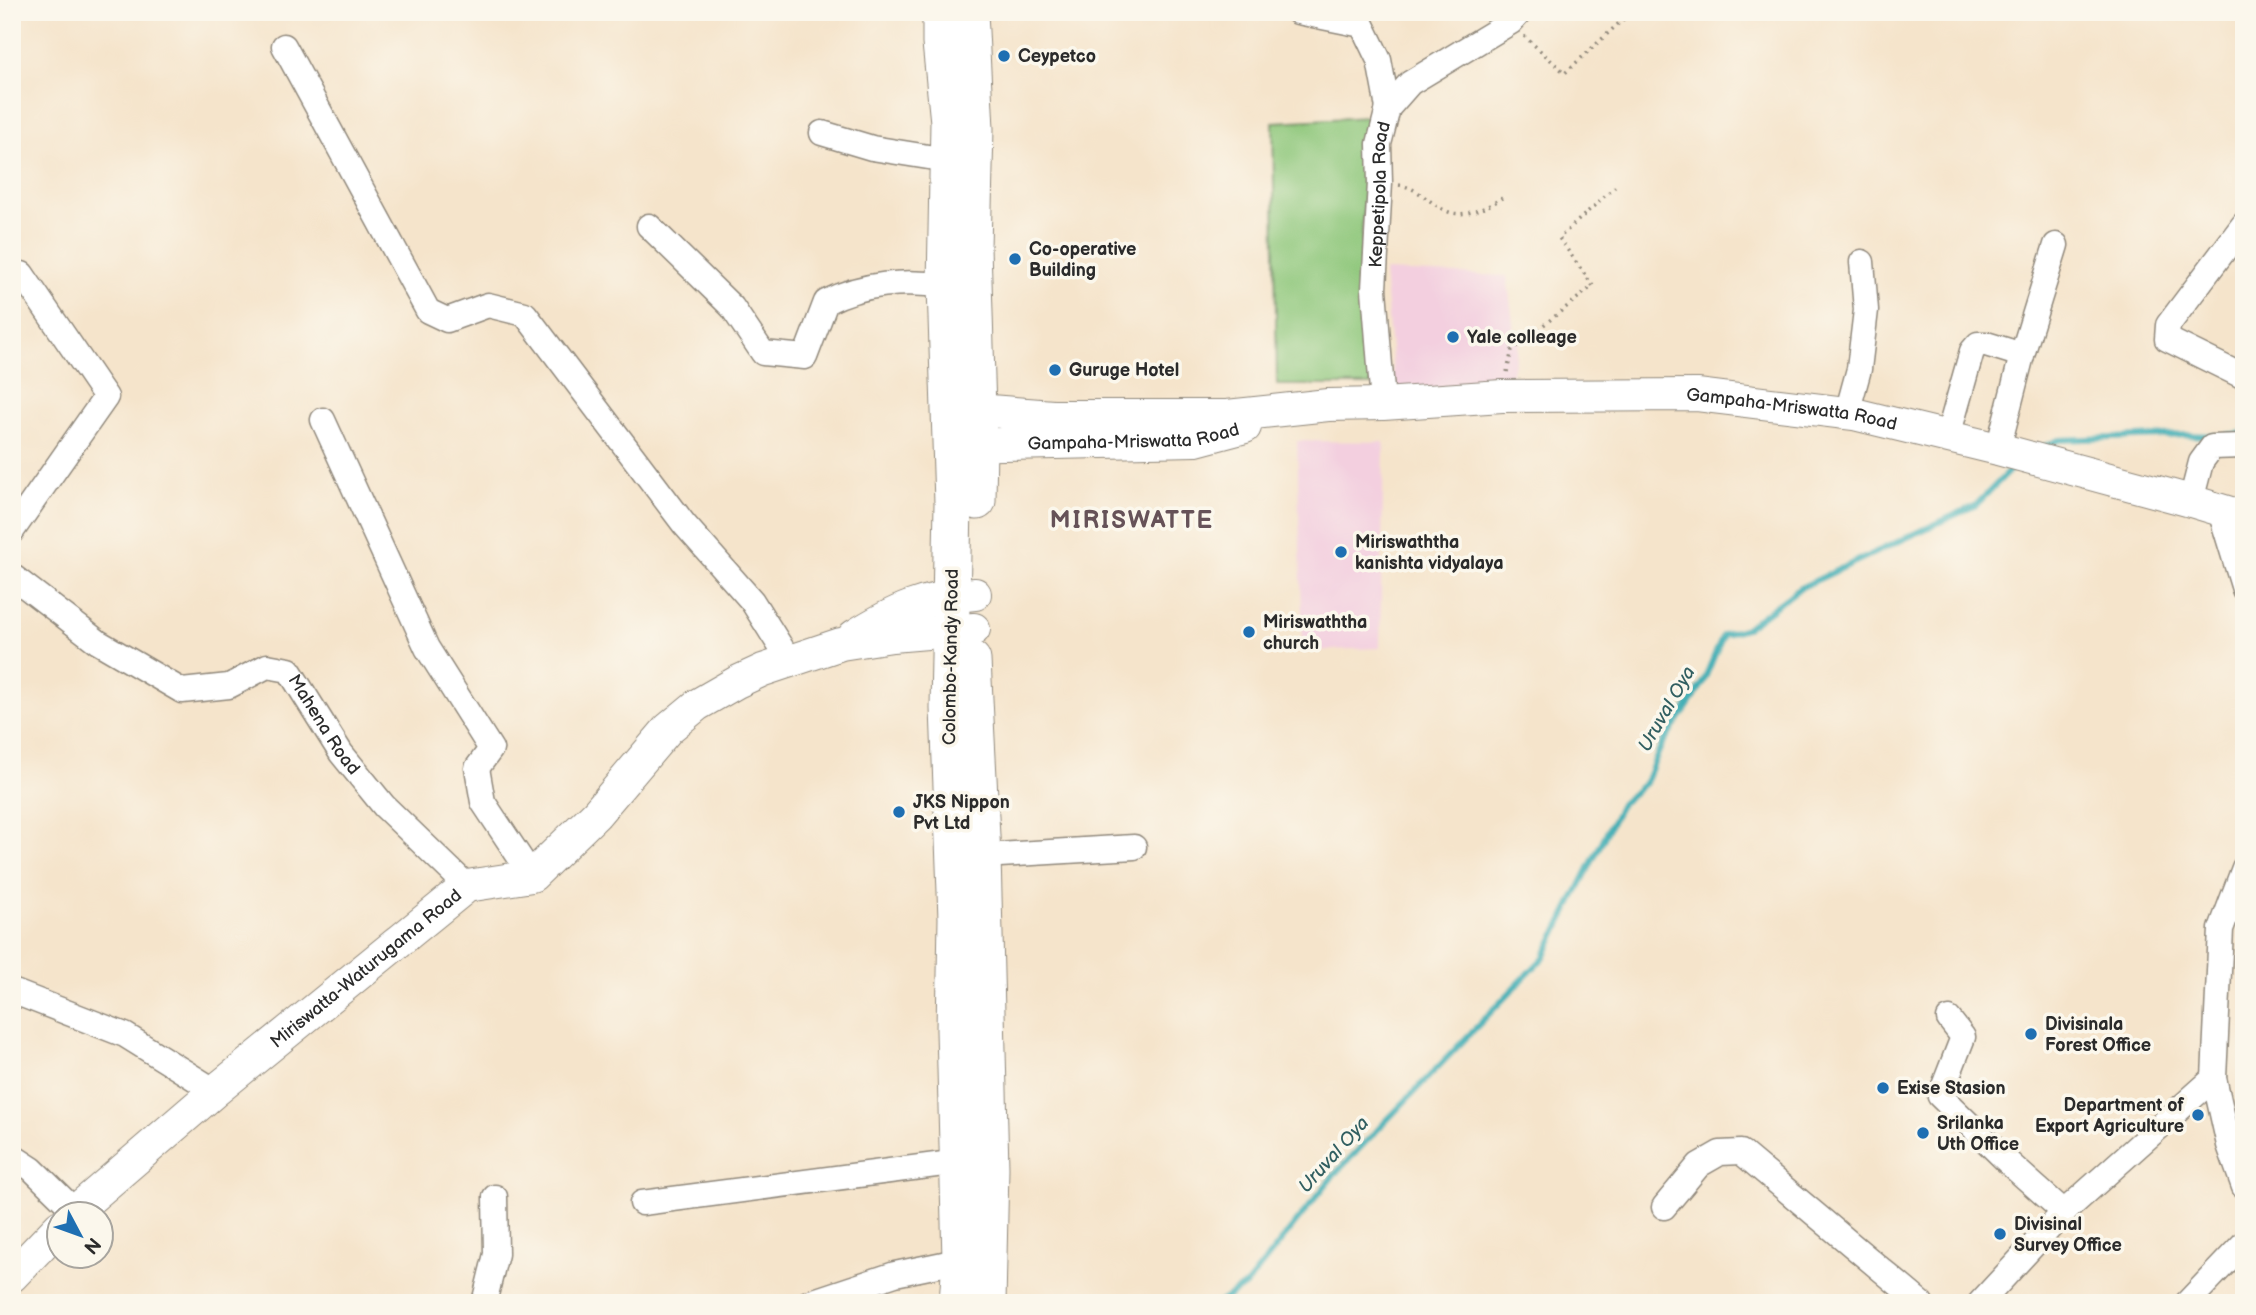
<svg xmlns="http://www.w3.org/2000/svg" width="2256" height="1315" font-family="'Balsamiq Sans',sans-serif">
<rect width="100%" height="100%" fill="#fbf7ec"/>
<filter id="ink" filterUnits="userSpaceOnUse"><feTurbulence type="fractalNoise" baseFrequency=".0143" numOctaves="2"/><feDisplacementMap in="SourceGraphic" scale="14" xChannelSelector="R" yChannelSelector="G"/><feConvolveMatrix kernelMatrix="1 2 1 2 8 2 1 2 1" color-interpolation-filters="sRGB"/></filter>
<filter id="wash" filterUnits="userSpaceOnUse"><feTurbulence type="fractalNoise" baseFrequency=".00686" numOctaves="4" result="noise"/><feDisplacementMap in="SourceGraphic" scale="28" xChannelSelector="R" yChannelSelector="G"/><feGaussianBlur stdDeviation="1.57" result="paint"/><feColorMatrix in="noise" values="0 0 0 0 0 0 0 0 0 0 0 0 0 0 0 0 0 1.4 0 .05"/><feComposite in="paint" operator="in"/></filter>
<g filter="url(#wash)">
<rect width="100%" height="100%" fill="#f5e4cb"/>
<g fill="#f3cfdf">
<path d="M 1384,271 L 1507,276 L 1514,330 L 1519,343 L 1508,388 L 1395,395 Z"/>
<path d="M 1297,441 L 1384,442 L 1380,648 L 1303,651 Z"/>
</g>
<path fill="#8fc77b" stroke="#5d7953" stroke-width="2" d="M 1368,117 L 1361,258 L 1371,385 L 1277,385 L 1273,122 Z"/>
<g fill="none" stroke-linecap="round" stroke-linejoin="round">
<g stroke="#3aacb3" stroke-width="6">
<path d="M 2227,435 L 2244,433"/>
<path d="M 2040,448 L 2059,440 L 2189,435 L 2216,436"/>
<path d="M 1219,1303 L 1247,1284 L 1333,1176 L 1544,957 L 1621,804 L 1646,782 L 1662,744 L 1702,685 L 1723,635 L 1746,628 L 1800,588 L 1976,505 L 2017,463"/>
</g>
</g>
</g>
<g filter="url(#ink)">
<g fill="none" stroke-linecap="round" stroke-linejoin="round">
<defs>
<g id="minor">
<path d="M 1298,12 L 1362,25 L 1379,60 L 1388,108"/>
<path d="M 284,46 L 428,311 L 447,320 L 488,305 L 525,314 L 684,524 L 752,601 L 789,660"/>
<path d="M 822,133 L 872,148 L 947,160"/>
<path d="M 2244,224 L 2168,325 L 2167,339 L 2244,377"/>
<path d="M 649,226 L 732,307 L 763,353 L 805,357 L 826,302 C 862,283 906,280 946,286"/>
<path id="s1" d="M 1383,404 L 1374,289 L 1380,183 L 1379,144 L 1388,108 L 1410,83 L 1511,22 L 1520,12"/>
<path d="M 1847,413 L 1859,369 L 1866,310 L 1862,262"/>
<path d="M 323,420 L 427,648 L 491,749 L 477,768 L 483,802 L 532,876"/>
<path d="M 1948,436 L 1972,351 L 1978,344 L 1986,344 L 2022,355"/>
<path d="M 1998,449 L 2022,355 L 2056,245"/>
<path d="M 2191,501 L 2201,462 L 2212,447 L 2244,446"/>
<path d="M 2220,511 L 2244,589"/>
<path d="M 12,531 L 106,397 L 22,274"/>
<path id="s2" d="M 12,576 L 98,642 L 182,691 L 229,686 L 267,666 L 289,670 L 341,753 L 384,806 L 467,886"/>
<path d="M 982,856 L 1134,847"/>
<path d="M 2244,868 L 2221,929 L 2214,1078 L 2229,1145 L 2244,1187"/>
<path d="M 12,991 L 125,1035 L 215,1091"/>
<path d="M 1949,1019 L 1963,1037 L 1940,1096 L 2010,1164 L 2064,1212"/>
<path d="M 12,1156 L 32,1169 L 75,1211"/>
<path d="M 642,1203 L 959,1162"/>
<path d="M 1664,1207 L 1699,1165 L 1720,1153 L 1741,1152 L 1921,1303"/>
<path d="M 484,1303 L 496,1254 L 495,1197"/>
<path d="M 808,1303 L 895,1274 L 972,1258"/>
<path d="M 1980,1303 L 2064,1212 L 2214,1078"/>
<path d="M 2187,1303 L 2244,1243"/>
</g>
<g id="major">
<path id="s3" d="M 952,408 L 1053,416 L 1227,416 L 1328,405 L 1383,404 L 1502,396 L 1697,395 L 1854,414 L 1998,449 L 2191,501 L 2244,517"/>
<path id="s4" d="M 956,445 L 1196,440 L 1245,427"/>
<path d="M 854,636 C 897,609 923,598 975,594"/>
<path id="s5" d="M 72,1214 L 215,1091 L 467,886 L 532,876 L 596,814 L 668,729 L 697,705 L 737,682 L 763,670 L 841,644 L 892,636 L 974,629"/>
<path d="M 12,1276 L 60,1226"/>
</g>
<g id="highway">
<path d="M 941,12 L 941,43 L 949,122 L 946,286 L 953,503 L 949,708 L 957,918 L 955,1030 L 961,1260 L 958,1303"/>
<path d="M 969,12 L 975,129 L 972,247 L 978,444 L 977,501"/>
<path d="M 972,660 L 982,856 L 990,1168 L 987,1303"/>
</g>
</defs>
<use href="#minor" stroke="#90887b" stroke-width="27"/>
<use href="#major" stroke="#90887b" stroke-width="34"/>
<use href="#highway" stroke="#90887b" stroke-width="39"/>
<g stroke="#90887b" stroke-width="3.5" stroke-dasharray="2 5" stroke-linecap="butt">
<path d="M 1524,36 L 1565,73 L 1631,12"/>
<path d="M 1399,185 C 1420,188 1430,205 1449,212 C 1465,218 1488,207 1502,198"/>
<path d="M 1507,372 L 1512,350 L 1593,286 L 1559,238 L 1618,184"/>
</g>
<use href="#minor" stroke="#fff" stroke-width="24"/>
<use href="#major" stroke="#fff" stroke-width="32"/>
<use href="#highway" stroke="#fff" stroke-width="37"/>
</g>
</g>
<g fill="#1f6fb2" stroke="#fbf7ec" stroke-width="2.5">
<circle cx="1004" cy="56" r="7"/>
<circle cx="1015" cy="259" r="7"/>
<circle cx="1453" cy="337" r="7"/>
<circle cx="1055" cy="370" r="7"/>
<circle cx="1341" cy="552" r="7"/>
<circle cx="1249" cy="632" r="7"/>
<circle cx="899" cy="812" r="7"/>
<circle cx="2031" cy="1034" r="7"/>
<circle cx="1883" cy="1088" r="7"/>
<circle cx="2198" cy="1115" r="7"/>
<circle cx="1923" cy="1133" r="7"/>
<circle cx="2000" cy="1234" r="7"/>
</g>
<g text-anchor="middle" dominant-baseline="central" stroke-width="7" stroke-linejoin="round" paint-order="stroke">
<g font-size="18" font-weight="bold" fill="#2b2b2b" stroke="#fbf7ec" text-anchor="start">
<text x="1018" y="56">Ceypetco</text>
<text x="1029" y="249">Co-operative<tspan x="1029" dy="21">Building</tspan></text>
<text x="1467" y="337">Yale colleage</text>
<text x="1069" y="370">Guruge Hotel</text>
<text x="1355" y="542">Miriswaththa<tspan x="1355" dy="21">kanishta vidyalaya</tspan></text>
<text x="1263" y="622">Miriswaththa<tspan x="1263" dy="21">church</tspan></text>
<text x="913" y="802">JKS Nippon<tspan x="913" dy="21">Pvt Ltd</tspan></text>
<text x="2045" y="1024">Divisinala<tspan x="2045" dy="21">Forest Office</tspan></text>
<text x="1897" y="1088">Exise Stasion</text>
<text x="2184" y="1105" text-anchor="end">Department of<tspan x="2184" dy="21">Export Agriculture</tspan></text>
<text x="1937" y="1123">Srilanka<tspan x="1937" dy="21">Uth Office</tspan></text>
<text x="2014" y="1224">Divisinal<tspan x="2014" dy="21">Survey Office</tspan></text>
</g>
<g font-size="18" fill="#2b2b2b" stroke="#fbf7ec">
<text stroke="none"><textPath href="#s1" startOffset="210">Keppetipola Road</textPath></text>
<text stroke="none"><textPath href="#s3" startOffset="842">Gampaha-Mriswatta Road</textPath></text>
<text stroke="none"><textPath href="#s4" startOffset="178">Gampaha-Mriswatta Road</textPath></text>
<text transform="translate(951 657) rotate(-89)">Colombo-Kandy Road</text>
<text stroke="none"><textPath href="#s2" startOffset="383">Mahena Road</textPath></text>
<text stroke="none"><textPath href="#s5" startOffset="383">Miriswatta-Waturugama Road</textPath></text>
</g>
<g font-size="19" font-style="italic" fill="#315f61" stroke="#fbf7ec">
<text transform="translate(1667 709) rotate(-60)">Uruval Oya</text>
<text transform="translate(1334 1155) rotate(-48)">Uruval Oya</text>
</g>
<g font-size="24" font-weight="bold" letter-spacing="2" fill="#665258" stroke="#fbf7ec">
<text x="1132" y="520">MIRISWATTE</text>
</g>
</g>
<rect width="2256" height="1315" fill="none" stroke="#fbf7ec" stroke-width="42"/>
<g transform="translate(80 1235) rotate(131)"><circle r="33" fill="#fbf7ec" stroke="#a8a59f" stroke-width="2"/>
<path d="M0-5L12 26L0 18L-12 26Z" fill="#1f6fb2"/>
<text y="-10" font-size="19" font-weight="bold" text-anchor="middle" fill="#2b2b2b">N</text>
</g>
</svg>
